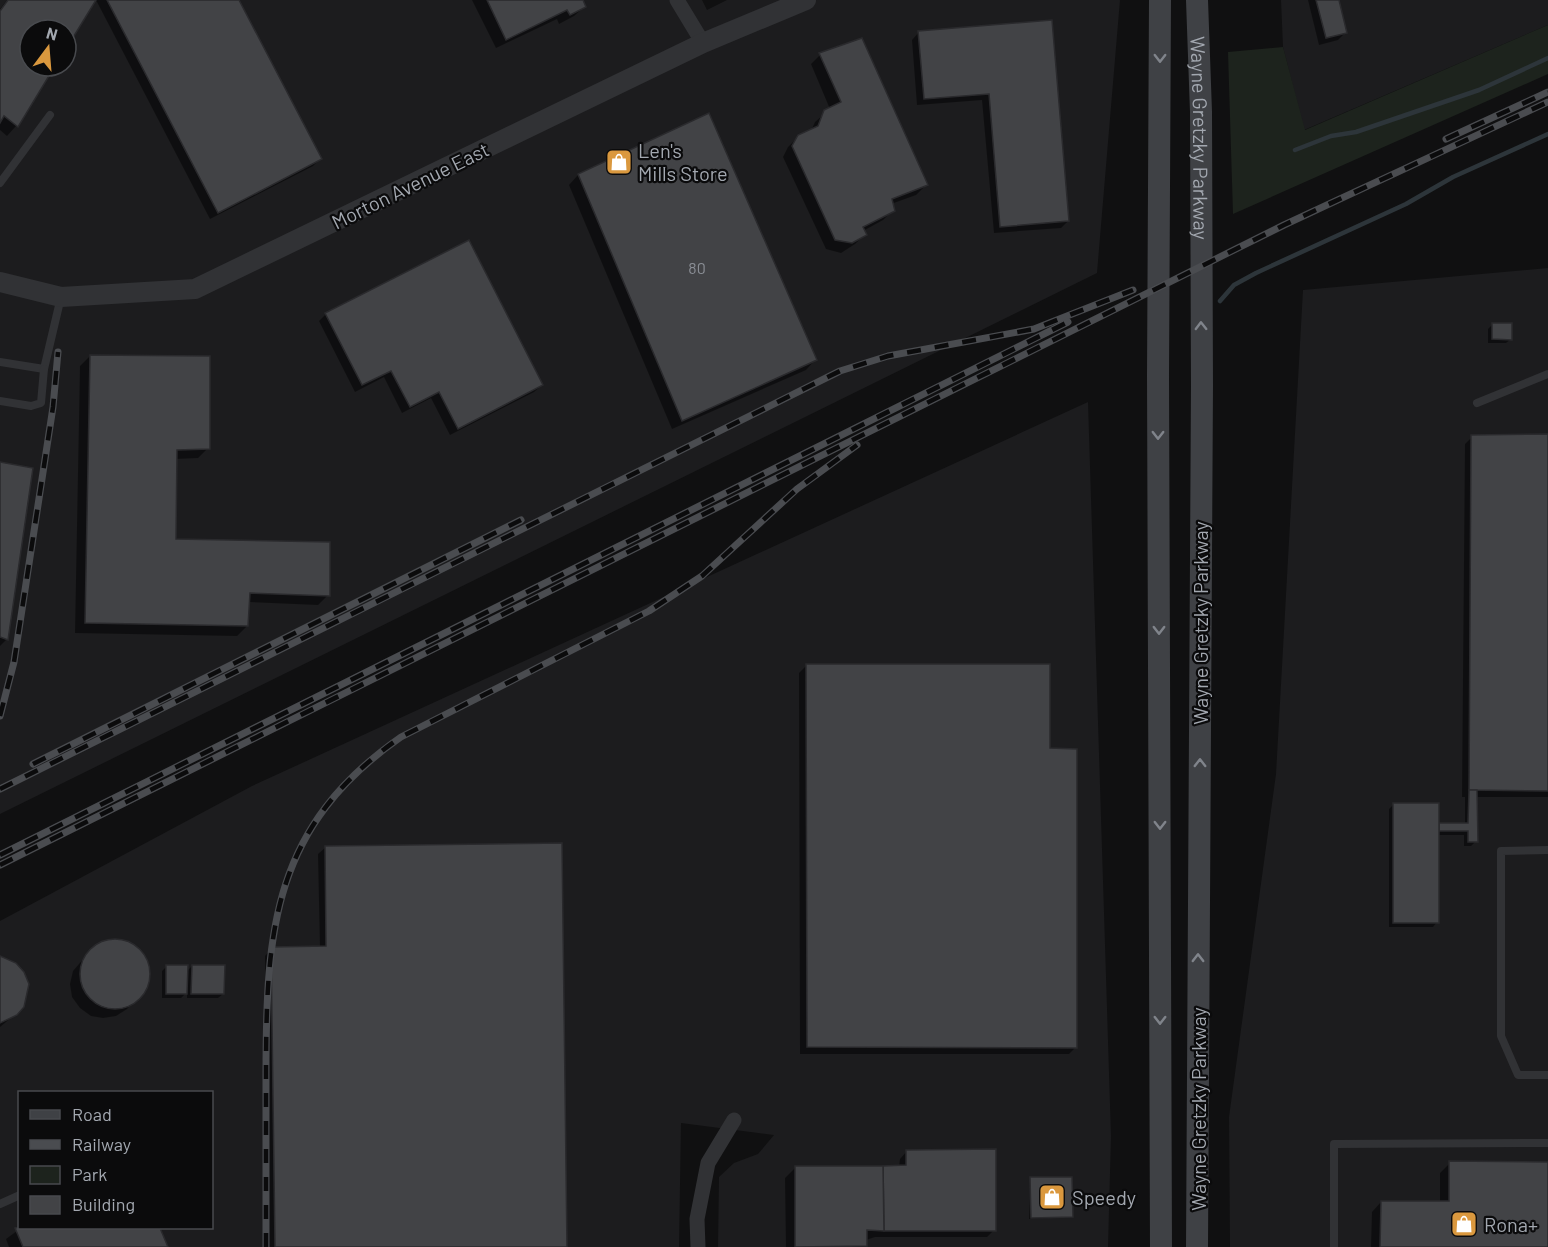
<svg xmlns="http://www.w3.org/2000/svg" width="1548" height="1247" font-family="Barlow,sans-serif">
<rect width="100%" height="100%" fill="#101011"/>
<g fill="#1c1c1e" fill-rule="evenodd">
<path d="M 0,0 L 702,0 L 707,10 L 727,0 L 1120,0 L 1097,273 L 0,814 ZM 30,30 L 66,30 L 66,66 L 30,66 Z"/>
<path d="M 1281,0 L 1548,0 L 1548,25 L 1304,130 L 1283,47 Z"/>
<path d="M 1548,268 L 1548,1247 L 1230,1247 L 1229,1117 L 1276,774 L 1303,290 Z"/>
<path d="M 1088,402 L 1111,1136 L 1108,1247 L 718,1247 L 719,1177 L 734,1163 L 758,1154 L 774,1135 L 681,1123 L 679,1247 L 0,1247 L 0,921 L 252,786 ZM 20,1092 L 212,1092 L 212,1228 L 20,1228 Z"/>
</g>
<path fill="#1d231d" d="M 1548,25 L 1548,74 L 1233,214 L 1228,52 L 1283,47 L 1305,130 Z"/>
<g fill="#0007">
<path d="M 7,0 L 94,0 L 66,46 L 66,30 L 30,30 L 30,66 L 53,66 L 16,126 L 7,136 L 0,130 L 0,9 Z"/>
<path d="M 96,0 L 237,0 L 320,159 L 313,166 L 210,219 Z"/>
<path d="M 472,0 L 583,0 L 584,7 L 574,16 L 559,24 L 557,19 L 496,48 Z"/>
<path d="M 1308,0 L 1337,0 L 1345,33 L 1338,40 L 1319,45 Z"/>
<path d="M 1051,22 L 1068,221 L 1061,228 L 994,233 L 982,100 L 917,105 L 912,40 L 919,32 Z"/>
<path d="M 820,55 L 926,185 L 916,195 L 891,204 L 893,210 L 883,220 L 863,231 L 865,234 L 855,244 L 841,253 L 826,249 L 783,157 L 788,147 L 799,136 L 811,131 L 815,122 L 830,109 L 811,64 Z"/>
<path d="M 708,115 L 815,360 L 806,370 L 672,429 L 569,185 L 578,175 Z"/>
<path d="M 326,314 L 542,385 L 534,392 L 450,435 L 431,398 L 402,413 L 384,377 L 355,392 L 319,321 Z"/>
<path d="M 1493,324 L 1511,339 L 1506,343 L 1488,343 L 1488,329 Z"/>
<path d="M 90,356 L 208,448 L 198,458 L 175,459 L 175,541 L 328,595 L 318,605 L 248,602 L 247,626 L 237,636 L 75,633 L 80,366 Z"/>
<path d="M 1548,436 L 1548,797 L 1476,797 L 1476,841 L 1471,846 L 1464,846 L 1464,835 L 1437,835 L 1437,922 L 1433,927 L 1389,927 L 1389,809 L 1394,804 L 1437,825 L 1465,825 L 1465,797 L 1462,797 L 1465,444 L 1472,437 Z"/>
<path d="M 0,463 L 7,639 L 0,646 Z"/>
<path d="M 807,665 L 1049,750 L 1076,1047 L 1069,1054 L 800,1054 L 799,673 Z"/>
<path d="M 326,847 L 565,1247 L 269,1247 L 265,956 L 272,948 L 320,948 L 318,854 Z"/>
<path d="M 115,940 L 128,943 L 139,951 L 146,963 L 148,976 L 145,989 L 127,1009 L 116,1016 L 103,1018 L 91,1016 L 80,1008 L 72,997 L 70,984 L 73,971 L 91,950 L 102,943 Z"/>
<path d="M 0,958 L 13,1016 L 0,1027 Z"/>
<path d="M 167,966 L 186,972 L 192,966 L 223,994 L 218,998 L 187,998 L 187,992 L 181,998 L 162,998 L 162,971 Z"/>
<path d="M 907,1151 L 994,1230 L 987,1237 L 875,1237 L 866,1240 L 864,1247 L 786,1247 L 785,1178 L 795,1168 L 899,1167 L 900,1159 Z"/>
<path d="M 1450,1163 L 1548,1163 L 1548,1247 L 1371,1247 L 1372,1212 L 1381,1202 L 1440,1203 L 1440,1173 Z"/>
<path d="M 1031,1179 L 1071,1217 L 1029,1219 Z"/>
<path d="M 21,1228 L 158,1228 L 166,1247 L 9,1247 L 6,1239 Z"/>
</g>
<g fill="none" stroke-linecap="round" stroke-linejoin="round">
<g stroke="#2d353a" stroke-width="4.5">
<path d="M 1295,150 L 1331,136 L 1356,132 L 1479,90 L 1548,58"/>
<path d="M 1220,301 L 1234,285 L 1256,273 L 1406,204 L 1453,177 L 1548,134"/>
</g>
</g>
<g fill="#424346" stroke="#2a2a2d" stroke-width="1.5">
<path d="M 8,0 L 96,0 L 66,49 L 66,30 L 30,30 L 30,66 L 55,66 L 18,127 L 4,116 L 0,123 L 0,11 Z"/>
<path d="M 107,0 L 239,0 L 322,159 L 218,213 Z"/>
<path d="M 487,0 L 583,0 L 586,7 L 570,15 L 567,10 L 506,40 Z"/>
<path d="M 1316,0 L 1339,0 L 1347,33 L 1326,38 Z"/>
<path d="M 1052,20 L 1069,221 L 1000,227 L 989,94 L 924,99 L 918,31 Z"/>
<path d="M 862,38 L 928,185 L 892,199 L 895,211 L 863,227 L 867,235 L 852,243 L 835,240 L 792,146 L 798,135 L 818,126 L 824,110 L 841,102 L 819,53 Z"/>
<path d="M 709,113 L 817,360 L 682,421 L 578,174 Z"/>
<path d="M 469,240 L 543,385 L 458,429 L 439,392 L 410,407 L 391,371 L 362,385 L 325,313 Z"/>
<path d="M 1492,323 L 1512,323 L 1512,340 L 1492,339 Z"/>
<path d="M 90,355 L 210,356 L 210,449 L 177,450 L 176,539 L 330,542 L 330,596 L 250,593 L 248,626 L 85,623 Z"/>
<path d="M 1548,434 L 1548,791 L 1469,790 L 1471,435 Z"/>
<path d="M 0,462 L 33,468 L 8,640 L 0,637 Z"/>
<path d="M 806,664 L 1050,664 L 1050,748 L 1077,749 L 1077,1048 L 807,1047 Z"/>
<path d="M 1469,790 L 1477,790 L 1478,842 L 1468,842 L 1468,831 L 1439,831 L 1439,823 L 1468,823 Z"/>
<rect x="1393" y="803" width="46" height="120"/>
<path d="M 562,843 L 567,1247 L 275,1247 L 271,947 L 326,946 L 325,846 Z"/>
<circle cx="115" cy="974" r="35"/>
<path d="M 0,956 L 16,963 L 24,972 L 29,984 L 24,1007 L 17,1015 L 0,1023 Z"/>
<path d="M 166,965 L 188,965 L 187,994 L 166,994 Z"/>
<path d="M 192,965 L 225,965 L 224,994 L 191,994 Z"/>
<path d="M 996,1149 L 996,1231 L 884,1231 L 883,1166 L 906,1165 L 906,1150 Z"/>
<path d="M 1449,1161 L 1548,1162 L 1548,1247 L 1380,1247 L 1381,1201 L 1449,1201 Z"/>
<path d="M 795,1166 L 883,1166 L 884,1231 L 867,1230 L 867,1246 L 795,1247 Z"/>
<path d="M 1030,1177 L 1072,1177 L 1073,1217 L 1031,1218 Z"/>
<path d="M 20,1227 L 160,1228 L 168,1247 L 23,1247 L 15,1228 Z"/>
</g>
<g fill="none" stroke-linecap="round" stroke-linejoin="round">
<g stroke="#313235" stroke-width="8">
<path d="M 0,183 L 50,115"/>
<path d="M 0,362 L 44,369 L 61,297"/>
<path d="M 0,401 L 31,406 L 41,403 L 44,369"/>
<path d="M 1477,403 L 1548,374"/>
<path d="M 1548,850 L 1501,851 L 1501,1036 L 1518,1075 L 1548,1075"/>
<path d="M 0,1204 L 20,1195"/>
<path d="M 1334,1247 L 1334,1144 L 1548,1143"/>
</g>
<g stroke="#313235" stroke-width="15">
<path d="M 677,0 L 703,43"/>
<path d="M 698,1247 L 697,1219 L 708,1163 L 734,1120"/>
</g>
<path stroke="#313235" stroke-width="20" d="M 0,282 L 61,297 L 195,289 L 703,43 L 806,0"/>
<g stroke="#3f4145" stroke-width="22">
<path d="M 1160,0 L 1158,376 L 1161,1247"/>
<path id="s1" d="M 1197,0 L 1201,112 L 1202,385 L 1197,1247"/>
</g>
<defs>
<g id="rail">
<path d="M 1446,139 L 1548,92"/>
<path d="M 0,716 L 14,662 L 53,407 L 58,352"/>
<path d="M 33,764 L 521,520"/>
<path d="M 0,789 L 840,371 L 888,356 L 1034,329 L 1133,290"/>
<path d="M 0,855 L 1068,322"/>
<path d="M 0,865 L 1284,225 L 1548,102"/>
<path d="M 266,1247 C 266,1189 266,1132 266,1074 C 266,929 273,826 401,737 L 649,611 L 702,576 L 797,489 L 857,445"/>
</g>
</defs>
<use href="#rail" stroke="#4a4c50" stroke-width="7"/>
<use href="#rail" stroke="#0b0b0c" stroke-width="4.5" stroke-dasharray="14" stroke-linecap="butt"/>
</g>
<defs><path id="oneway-chevron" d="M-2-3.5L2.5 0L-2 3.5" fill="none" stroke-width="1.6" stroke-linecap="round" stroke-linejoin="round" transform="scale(1.5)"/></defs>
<g stroke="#80848b">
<use href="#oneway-chevron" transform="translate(1160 58) rotate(90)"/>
<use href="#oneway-chevron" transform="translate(1201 326) rotate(-91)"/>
<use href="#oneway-chevron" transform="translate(1158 435) rotate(90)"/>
<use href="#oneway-chevron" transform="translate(1159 630) rotate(90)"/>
<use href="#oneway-chevron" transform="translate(1200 763) rotate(-90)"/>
<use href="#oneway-chevron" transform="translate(1160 825) rotate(90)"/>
<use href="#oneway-chevron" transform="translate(1198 958) rotate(-90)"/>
<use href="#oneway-chevron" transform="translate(1160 1020) rotate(90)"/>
</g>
<defs>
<symbol id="shop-square" viewBox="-11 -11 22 22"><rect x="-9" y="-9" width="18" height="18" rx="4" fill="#da983e" stroke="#0b0b0c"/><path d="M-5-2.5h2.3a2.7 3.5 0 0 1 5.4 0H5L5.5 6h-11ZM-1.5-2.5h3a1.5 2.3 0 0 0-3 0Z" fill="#fff"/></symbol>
</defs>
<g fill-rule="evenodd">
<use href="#shop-square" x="604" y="147" width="30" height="30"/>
<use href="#shop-square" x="1037" y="1182" width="30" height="30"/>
<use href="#shop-square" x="1449" y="1209" width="30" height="30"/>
</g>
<g text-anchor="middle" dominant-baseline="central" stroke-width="4.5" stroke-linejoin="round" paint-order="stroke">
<g font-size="16" fill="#8b8f96">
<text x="697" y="267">80</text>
</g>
<g font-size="20" fill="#a3a8b0" stroke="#0b0b0c">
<text stroke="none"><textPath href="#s1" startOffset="138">Wayne Gretzky Parkway</textPath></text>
<text transform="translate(410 185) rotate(-26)">Morton Avenue East</text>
<text transform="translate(1200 623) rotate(-90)">Wayne Gretzky Parkway</text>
<text transform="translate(1198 1109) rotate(-90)">Wayne Gretzky Parkway</text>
</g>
<g font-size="20" fill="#a3a8b0" stroke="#0b0b0c" text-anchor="start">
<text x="638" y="150">Len's<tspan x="638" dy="23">Mills Store</tspan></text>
<text x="1072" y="1197">Speedy</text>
<text x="1484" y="1224">Rona+</text>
</g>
</g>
<rect x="18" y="1091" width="195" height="138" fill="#0b0b0c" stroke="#484a4e" stroke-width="1.5"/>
<rect x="30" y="1110" width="30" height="9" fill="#3f4145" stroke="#484a4e" stroke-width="1.5"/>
<text x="72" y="1121" font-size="18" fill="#a3a8b0">Road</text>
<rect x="30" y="1140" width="30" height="9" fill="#4a4c50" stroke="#484a4e" stroke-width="1.5"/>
<text x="72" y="1151" font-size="18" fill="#a3a8b0">Railway</text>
<rect x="30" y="1166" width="30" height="18" fill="#1d231d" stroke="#484a4e" stroke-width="1.5"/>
<text x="72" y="1181" font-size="18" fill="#a3a8b0">Park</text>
<rect x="30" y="1196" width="30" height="18" fill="#424346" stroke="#484a4e" stroke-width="1.5"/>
<text x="72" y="1211" font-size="18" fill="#a3a8b0">Building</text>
<g transform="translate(48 48) rotate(16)"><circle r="28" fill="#0b0b0c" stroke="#484a4e" stroke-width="1.5"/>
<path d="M0-4.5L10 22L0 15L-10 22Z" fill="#da983e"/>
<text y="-9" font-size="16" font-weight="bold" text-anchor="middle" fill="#a3a8b0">N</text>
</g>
</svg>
